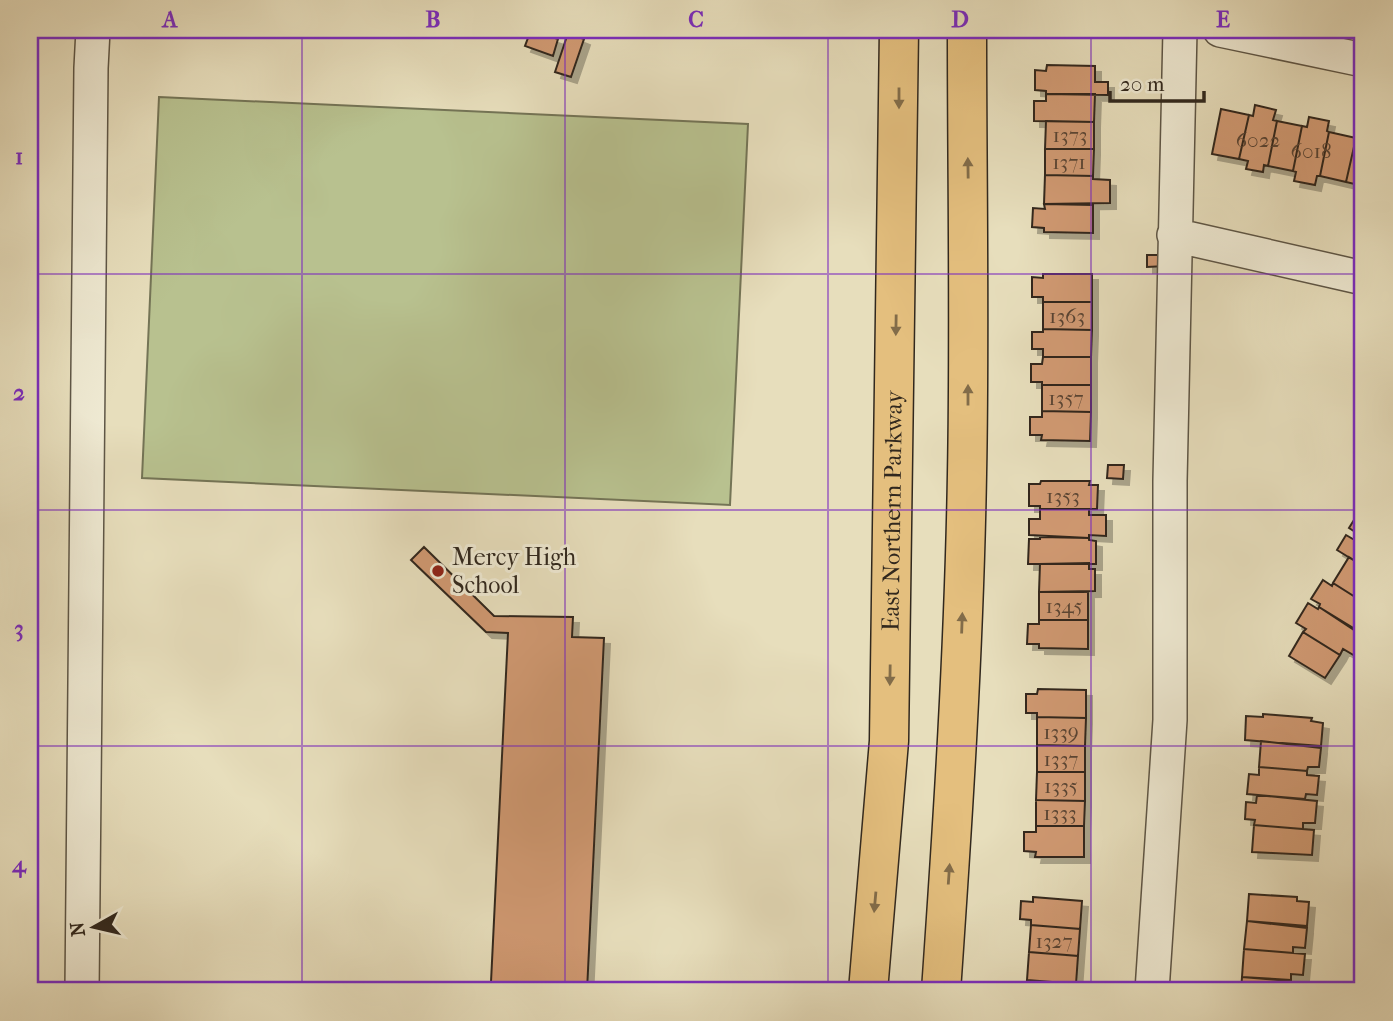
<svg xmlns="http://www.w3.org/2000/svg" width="1393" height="1021" viewBox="0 0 1393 1021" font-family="'IM FELL French Canon',serif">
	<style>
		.green { fill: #b8c18f; stroke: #747456; stroke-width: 2 }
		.building { fill: #d09972; stroke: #31281e; stroke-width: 2; filter: url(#shadow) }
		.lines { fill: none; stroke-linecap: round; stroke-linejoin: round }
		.minor-casing { stroke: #5e5646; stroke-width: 36 }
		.major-casing { stroke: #31281e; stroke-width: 41 }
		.minor { stroke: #efead3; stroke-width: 33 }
		.major { stroke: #e4bf7e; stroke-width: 38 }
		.oneway { fill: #826c49 }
		.grid { fill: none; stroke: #7b2cbf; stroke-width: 2; stroke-opacity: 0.55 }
		.poi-dot { fill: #8f2418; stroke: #efead3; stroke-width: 2.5 }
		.labels { text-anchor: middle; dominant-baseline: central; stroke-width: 6; stroke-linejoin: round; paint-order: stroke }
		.number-label { font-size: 21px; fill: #594433 }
		.street-label { font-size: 24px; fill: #31281e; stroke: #efead3 }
		.poi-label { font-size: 24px; fill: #31281e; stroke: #efead3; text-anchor: start }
		.neatline { fill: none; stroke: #7b2cbf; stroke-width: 2.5 }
		.grid-label { font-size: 23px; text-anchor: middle; font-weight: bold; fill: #7b2cbf }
	</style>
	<defs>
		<filter id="shadow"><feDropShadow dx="6" dy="6" stdDeviation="0" flood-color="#0004"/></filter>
	</defs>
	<rect width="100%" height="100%" fill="#e7debc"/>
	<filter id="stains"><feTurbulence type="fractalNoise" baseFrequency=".00286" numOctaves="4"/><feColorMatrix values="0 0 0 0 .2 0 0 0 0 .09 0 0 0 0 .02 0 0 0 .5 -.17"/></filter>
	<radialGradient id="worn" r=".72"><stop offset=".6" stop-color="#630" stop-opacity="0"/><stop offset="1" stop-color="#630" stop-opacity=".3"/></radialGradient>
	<!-- green -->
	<path class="green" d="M159,97L748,124L730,505L142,478Z"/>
	<!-- building -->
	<path class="building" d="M531,30L558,39L553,56L525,46Z
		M568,33L584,39L571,77L555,72Z
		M1047,65L1095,66V82H1108V95L1046,94V91L1035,90V70L1046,71Z
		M1046,94H1095L1094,122L1034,121V101H1046Z
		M1255,105L1276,110L1273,120L1277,121L1268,166L1264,165L1263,172L1246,169L1248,161L1239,159L1249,115L1253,116Z
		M1221,109L1249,115L1239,159L1212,154Z
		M1309,117L1329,121L1327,131L1329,132L1320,176H1317L1315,185L1294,181L1296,172L1293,171L1302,126L1307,127Z
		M1046,121L1094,122V149H1045Z
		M1277,121L1302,126L1293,171L1268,166Z
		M1329,132L1356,138L1346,182L1320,176Z
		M1356,138L1363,139V186L1346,182Z
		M1045,149H1094L1093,176L1045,175Z
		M1045,175L1093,176V179L1110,180V203L1044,204Z
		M1044,204L1093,205V233L1044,232V228L1032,227L1033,208L1045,209Z
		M1147,255H1166V266L1147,267Z
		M1043,274H1092V302H1043V297H1032V277L1043,278Z
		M1043,302H1092V330L1043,329Z
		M1043,329L1092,330L1091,357H1043V349H1032V332H1043Z
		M1043,357H1091V385H1042V382H1031V364H1042Z
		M1042,385H1091V412L1042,411Z
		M1042,411L1091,412L1090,441L1041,440L1042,435H1030V417H1042Z
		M1108,465H1124L1123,479L1107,478Z
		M1041,481H1090L1089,485H1098L1097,509H1040V506H1029V484H1040Z
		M1040,509H1089V515H1106V536L1089,535V538L1029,535V519H1040Z
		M1359,512L1363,514V537L1349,528Z
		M1346,535L1358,542L1363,537V566L1337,550Z
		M1040,537L1089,538V540L1096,541V564H1028L1029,539H1040Z
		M424,547L494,616L573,617L572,637L604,638L587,991H478V982H491L508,633L486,632L411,560Z
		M1349,557L1363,566V602L1333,583Z
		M1089,563V569H1095V591L1039,592L1040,564Z
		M1323,580L1332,586L1333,583L1363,602V631L1357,627L1355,629L1319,607L1320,604L1311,599Z
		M1039,592H1088V620H1039Z
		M1308,603L1318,609L1319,607L1363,636V643L1355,656L1343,649L1340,655L1303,632L1306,629L1296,623Z
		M1039,620H1088V649L1039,648V644H1027L1028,624H1039Z
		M1303,632L1340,655L1325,678L1289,656Z
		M1038,689L1086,690V718L1037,717V713H1026V694H1037Z
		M1263,714L1312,718L1311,721L1323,723L1321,746L1245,740L1246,716L1263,717Z
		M1037,717L1086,718L1085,746L1037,745Z
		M1261,741L1321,748L1319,767H1308L1307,771L1259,767Z
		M1037,745L1085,746V772H1037Z
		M1259,767L1307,771V775L1319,776L1317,795L1306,794L1305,799L1247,794L1249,774L1259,775Z
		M1037,772H1085V801L1036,800Z
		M1257,795L1317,801L1315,823H1303V829L1254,825L1255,820L1245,819L1246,802L1256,803Z
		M1036,800L1085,801L1084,826H1036Z
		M1254,825L1314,830L1312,855L1252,852Z
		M1036,826H1084V857H1035L1036,852L1024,851V832H1036Z
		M1249,894L1297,897V901L1309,902L1307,926L1247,921Z
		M1033,897L1082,901L1080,929L1031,925V920L1020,919L1021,901L1033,902Z
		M1247,921L1307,928L1305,948L1293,947V953L1244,949Z
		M1031,925L1080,929L1078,956L1029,952Z
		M1244,949L1305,954L1303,975L1291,974V980L1242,977Z
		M1029,952L1078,956L1076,984L1027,980Z
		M1242,977L1302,982V991H1241Z
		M1027,980L1076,984L1075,991H1026Z"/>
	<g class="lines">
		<!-- minor casing -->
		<g class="minor-casing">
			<path id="minor" d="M1220,30L1363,60
				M1174,235L1363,278
				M82,991L91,68L93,30
				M1152,991L1170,720V481L1180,30"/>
		</g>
		<!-- major casing -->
		<g class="major-casing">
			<g id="major">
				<path id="s1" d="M868,991L889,741L899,30"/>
				<path d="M941,991C953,819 964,647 967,474C970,326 967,178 967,30"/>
			</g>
		</g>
		<!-- minor -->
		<use href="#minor" class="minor"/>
		<!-- major -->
		<use href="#major" class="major"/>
	</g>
	<!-- one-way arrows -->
	<defs><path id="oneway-solid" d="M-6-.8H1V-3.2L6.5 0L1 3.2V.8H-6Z" transform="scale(1.75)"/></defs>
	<g class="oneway">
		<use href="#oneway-solid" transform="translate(899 98) rotate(90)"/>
		<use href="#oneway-solid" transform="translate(968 168) rotate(-91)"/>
		<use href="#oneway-solid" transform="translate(896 325) rotate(91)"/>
		<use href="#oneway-solid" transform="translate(968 395) rotate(-90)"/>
		<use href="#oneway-solid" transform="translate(962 623) rotate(-88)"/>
		<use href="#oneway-solid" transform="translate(890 675) rotate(91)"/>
		<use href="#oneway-solid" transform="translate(949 874) rotate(-86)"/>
		<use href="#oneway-solid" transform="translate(875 902) rotate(95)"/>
	</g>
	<!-- grid -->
	<path class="grid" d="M302,30V991M565,30V991M828,30V991M1091,30V991M30,274H1363M30,510H1363M30,746H1363"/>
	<!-- markers -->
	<circle class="poi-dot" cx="438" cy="571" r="7"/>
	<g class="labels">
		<!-- number labels -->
		<g class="number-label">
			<text x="1070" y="135">1373</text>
			<text x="1258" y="140">6022</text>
			<text x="1311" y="151">6018</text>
			<text x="1069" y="162">1371</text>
			<text x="1067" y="316">1363</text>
			<text x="1066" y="398">1357</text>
			<text x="1063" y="496">1353</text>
			<text x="1064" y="606">1345</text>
			<text x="1061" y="732">1339</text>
			<text x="1061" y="759">1337</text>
			<text x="1061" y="786">1335</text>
			<text x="1060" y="813">1333</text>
			<text x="1054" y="941">1327</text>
		</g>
		<!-- street labels -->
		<g class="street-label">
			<text stroke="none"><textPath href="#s1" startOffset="481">East Northern Parkway</textPath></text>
		</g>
		<!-- poi labels -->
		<g class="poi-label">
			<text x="452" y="557">Mercy High<tspan x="452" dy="28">School</tspan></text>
		</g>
	</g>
	<!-- margin -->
	<rect width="1393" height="1021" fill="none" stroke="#e7debc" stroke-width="77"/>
	<!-- north arrow -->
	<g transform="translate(94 927) rotate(262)" stroke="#efead3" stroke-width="5" paint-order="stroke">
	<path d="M0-5L12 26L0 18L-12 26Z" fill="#31281e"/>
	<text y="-10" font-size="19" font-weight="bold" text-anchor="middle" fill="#31281e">N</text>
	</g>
	<!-- scale -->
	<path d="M1110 91v10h94v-10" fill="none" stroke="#31281e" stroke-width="3.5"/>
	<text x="1120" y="91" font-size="21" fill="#31281e" stroke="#efead3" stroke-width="5" paint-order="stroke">20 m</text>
	<rect x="38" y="38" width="1316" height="944" class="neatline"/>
	<g class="grid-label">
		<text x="170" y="27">A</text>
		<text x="433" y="27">B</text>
		<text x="696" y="27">C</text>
		<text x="960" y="27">D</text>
		<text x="1223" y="27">E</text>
		<text x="19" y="164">1</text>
		<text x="19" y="400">2</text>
		<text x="19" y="636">3</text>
		<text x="19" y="872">4</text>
	</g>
	<rect width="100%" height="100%" filter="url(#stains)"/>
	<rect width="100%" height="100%" fill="url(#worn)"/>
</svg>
